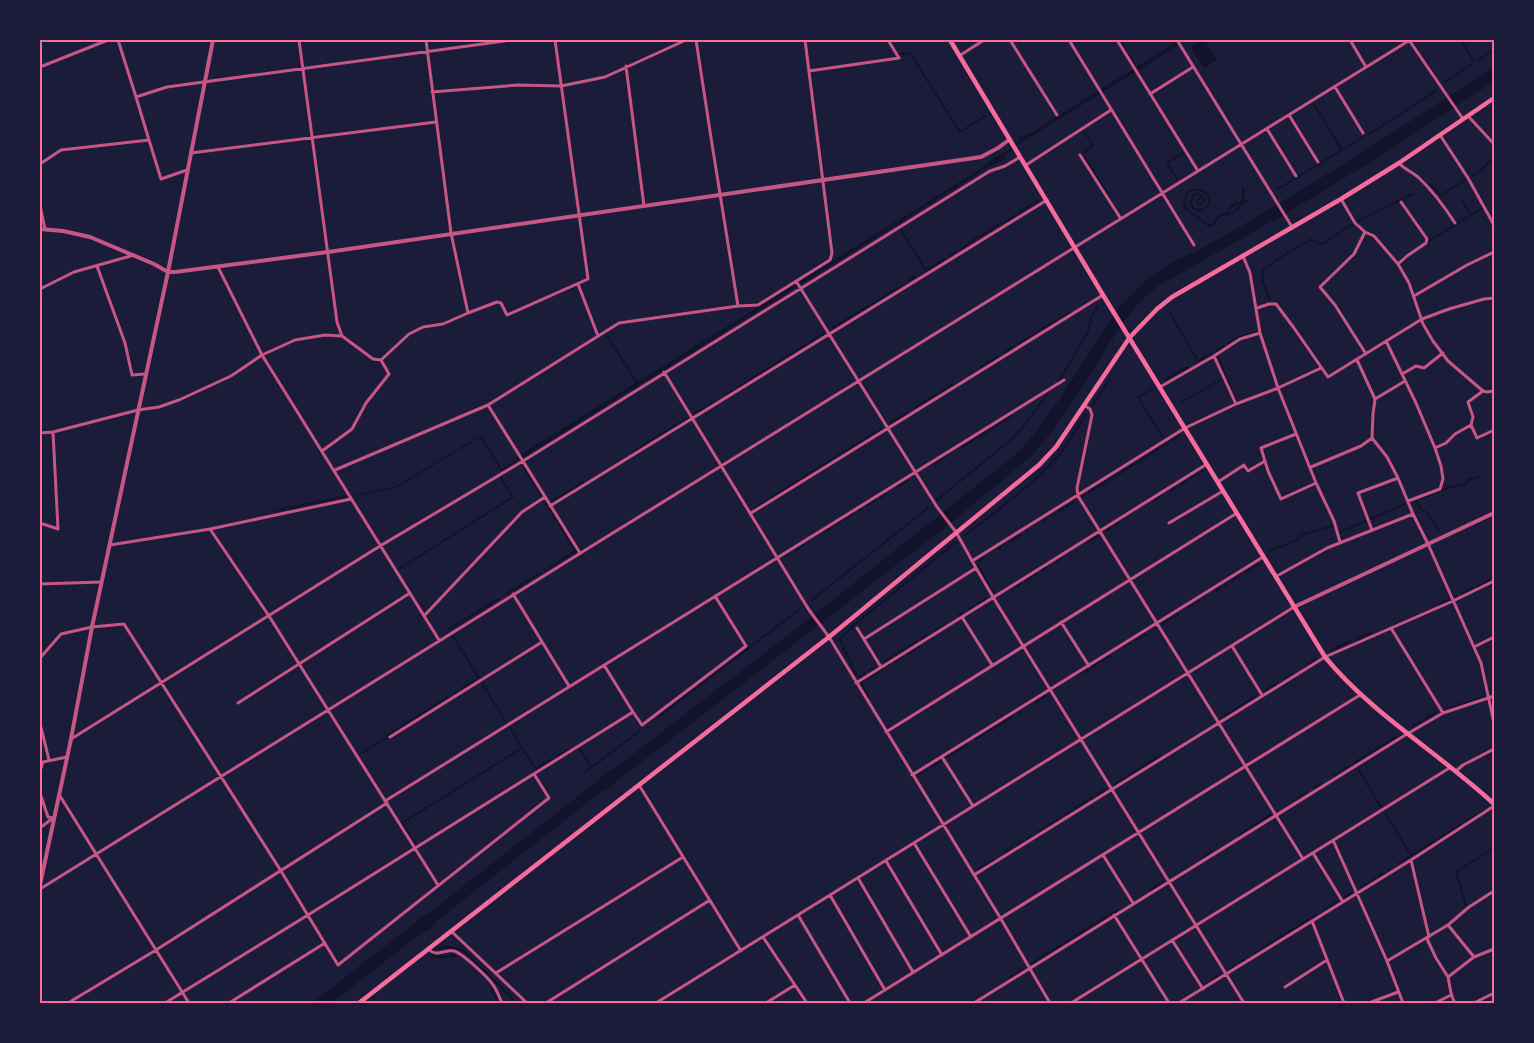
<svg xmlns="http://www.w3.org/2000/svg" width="1534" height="1043" viewBox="0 0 1534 1043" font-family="'Varela Round',sans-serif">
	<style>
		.water { fill: #12122b }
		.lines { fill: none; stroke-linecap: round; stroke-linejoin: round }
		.stream { stroke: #12122b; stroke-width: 2 }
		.minor { stroke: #c65784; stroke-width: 3 }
		.tertiary { stroke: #c65784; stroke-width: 4 }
		.secondary { stroke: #ff6b9d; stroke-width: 4.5 }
		.neatline { fill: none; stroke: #ff6b9d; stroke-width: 2 }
	</style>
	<rect width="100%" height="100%" fill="#1b1b3a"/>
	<!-- water -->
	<path class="water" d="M1180,40H1187L1022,142L1018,137L1029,134Z
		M1201,40H1204L1217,60L1204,68L1190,47Z
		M1494,67V81L1382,155L1285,214L1158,286L1136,305L1112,339L1114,340L1113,341H1111C1094,368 1078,394 1059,420C1050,434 1040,448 1027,460L944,528L617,781L608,790L602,791L438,920L430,930L421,933L332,1003H312L416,922L419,918L430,912L595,783L603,775L615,768L809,619L1021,450L1028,442L1061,397L1119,307L1145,281L1173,262L1199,250L1233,231L1344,164Z
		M1003,153L1006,159L997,162L501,471L480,437L396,488L353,496V495L395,487L481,435L502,469L516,460L517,457L979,170L995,156L997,157Z"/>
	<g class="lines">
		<!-- stream -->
		<path class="stream" d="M1120,40L1125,48
			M1461,40L1473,60
			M900,54L910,53L960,132L985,116
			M1129,55L1135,65
			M1477,61L1494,50
			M1445,82L1472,64
			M1314,104L1342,150
			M1084,131L1093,146L1082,153L1109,196
			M1368,135L1437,90
			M1003,156L1022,140
			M1472,176L1481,170L1494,158
			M1177,179L1167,163L1183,153
			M1430,184L1441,195L1467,179
			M1278,189L1363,137
			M1201,198L1198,199L1197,202L1199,205L1202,204L1204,199L1199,194L1193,195C1186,209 1200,216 1209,204V196C1203,189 1196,188 1188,192C1178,209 1190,211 1200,219C1204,222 1205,224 1210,226L1214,224L1219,216C1223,214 1228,215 1232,213C1241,209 1245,198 1243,188
			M1243,202L1249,200
			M1034,204L1038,201
			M1019,213L1031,205
			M1227,214L1231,206L1237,203H1240
			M1471,215L1482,208
			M1006,221L1016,215
			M1358,221L1412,194
			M901,230L926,270L945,259
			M979,237L1002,223
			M1429,241L1471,215L1462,200
			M961,249L977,238
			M949,256L955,252
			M909,280L915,277
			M1270,300L1262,280L1263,271C1278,258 1294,248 1312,239L1318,244L1324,243L1353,224
			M877,301L898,288
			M857,313L874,303
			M1170,313L1198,361L1212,353
			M832,328L855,314
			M1042,329L1069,313
			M608,337L637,383
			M1229,343L1239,337L1257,332
			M1018,344L1040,331
			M1216,351L1224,346
			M1005,352L1013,347
			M1218,357L1223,369
			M981,367L998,357
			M1224,372L1226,376
			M761,373L824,333
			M750,379L759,374
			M1166,379L1188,367
			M1227,380L1236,400
			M1059,381L1088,332L1091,318L1098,306
			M738,387L746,382
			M949,387L952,385
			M1152,389L1138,397L1163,438
			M942,391L945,389
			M727,394L732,391
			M1182,402L1222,379
			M709,405L714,402
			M1093,405L1110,379
			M916,407L937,394
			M696,413L705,407
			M890,423L907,413
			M1172,441L1181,435
			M962,447L1012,416
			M634,451L688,418
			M1142,459L1168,443
			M935,464L945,457
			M524,467L541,495
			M1191,478L1203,471
			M1182,484L1186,481
			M898,486L909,480
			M1171,491L1176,487
			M1089,492L1140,461
			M1083,496L1086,494
			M880,498L885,494
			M1423,498L1444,489L1467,483V480L1479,477
			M937,500L1013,438L1023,427L1049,392
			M1416,500L1421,509L1427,513L1439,530
			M553,501L584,482
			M1154,501L1161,496
			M546,503L566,535
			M866,506L876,500
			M755,508L882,428
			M859,510L861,509
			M274,511L346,496
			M1058,512L1074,502
			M1052,516L1055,514
			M1370,519L1405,504
			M1043,521L1046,519
			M839,523L854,513
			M1116,525L1119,522
			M1107,530L1110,528
			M1027,531H1028
			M824,532L831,528
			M1340,532L1367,521
			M964,536C996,511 1031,487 1058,456C1069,443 1077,428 1086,414
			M1011,541L1021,535
			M1086,543L1098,536
			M998,549L1001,547
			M796,550L804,545
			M1270,551L1299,539V535L1333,526
			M785,556L790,553
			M984,558L979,561L978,565L992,591
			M1057,561L1062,558
			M399,569L513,497L501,478
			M545,570L576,551L567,537
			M1042,570L1047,568
			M1246,572L1259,564
			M1025,581L1037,574
			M1231,582L1241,575
			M1225,585L1227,584
			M1017,586L1021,583
			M1478,586L1490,580
			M1216,591L1220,588
			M1463,593L1472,588
			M506,594L540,573
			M1456,596H1457
			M812,600L928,508
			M978,603L986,598
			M1196,603L1200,601
			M1439,604L1448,600
			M1188,608L1194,604
			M969,609L973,606
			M959,615L963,613
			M1163,624L1178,615
			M449,629L498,599
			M933,631L938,628
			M1144,635L1146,634
			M453,636L479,678L462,688
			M922,638L927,635
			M1357,639L1371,633
			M930,640L933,638
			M1136,641L1141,637
			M1123,648L1131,643
			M1331,650L1351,641
			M907,654L919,647
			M1107,658L1111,656
			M849,660L840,639L855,624L956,542
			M884,662L917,641
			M895,662L903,657
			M851,663L852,666
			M1308,664L1316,659
			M887,666L891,664
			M853,669L856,675
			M869,671L875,667
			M1081,674L1105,659
			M860,677L865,673
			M1284,678L1291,674
			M862,682L883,669
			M482,683L506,722
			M862,683V685L868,696
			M1266,690L1278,683
			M455,693L456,692
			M1036,702L1046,696
			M1447,709L1484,697
			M1019,713L1021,712
			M658,717L800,609
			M1221,718L1256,696
			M1412,727L1436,712
			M388,735L448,697
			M976,739L1010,718
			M522,748L536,769L552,759
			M580,749L591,766
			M360,754L386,738
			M558,756L568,750
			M947,757L967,745
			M1355,762L1396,737
			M932,767L942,760
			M1358,769L1381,807
			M584,773L641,730
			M920,774L928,769
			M1334,776L1349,766
			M1115,784L1160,756
			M1314,788L1321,784
			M1097,795L1106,789
			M1298,798L1306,793
			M1090,799L1093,797
			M1075,808L1087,801
			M1385,813L1411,855
			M1064,815L1072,811
			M1038,832L1057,820
			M1239,835L1270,815
			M1027,839L1031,836
			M416,845L402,823L522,748L510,727
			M1017,845L1023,841
			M1005,852L1011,849
			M1204,857L1212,851
			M1399,863L1485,810
			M978,869L993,860
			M1388,870L1390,869
			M1379,876L1384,873
			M1373,880L1375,878
			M1361,887L1370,882
			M1150,890L1163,882
			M1345,897L1352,893
			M1466,906L1456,872L1494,848
			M1325,909L1336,902
			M1112,914L1116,911
			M435,946L437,948L448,947L463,950L517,1003
			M1261,949L1316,915
			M1255,953L1258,951
			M431,956C439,959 447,955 455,956
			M1239,962L1244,960
			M1032,963L1106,917
			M1229,969L1236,965
			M1009,978L1023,969
			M1213,979L1220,974
			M491,987L499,1003
			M968,1003L973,1000"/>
		<!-- minor -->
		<path class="minor" d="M118,40L136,97
			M299,40L337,322L342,336
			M426,40L451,233L468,313
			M1010,40L1057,115
			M1069,40L1194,245
			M1117,40L1198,171
			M1177,40L1292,227
			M1350,40L1366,67
			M1409,40L1463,119
			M959,56L984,40
			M626,66L644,206
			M40,67L108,40
			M809,71L899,58L888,40
			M1335,87L1363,133
			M432,92L518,85L561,86L605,77L686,40
			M1150,94L1193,67
			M1289,115L1318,162
			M1468,116L1494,144
			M1267,129L1296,176
			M1440,135L1468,178L1494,225
			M149,140L161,179L187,170
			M191,153L436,122
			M1080,155L1121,219
			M1399,163C1405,170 1411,171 1418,177C1433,191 1444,206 1455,223
			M40,164L61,150L149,140L136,97L167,87L512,40
			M1026,165L1111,110
			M1341,199L1355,223L1365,232L1374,236L1398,264L1409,283L1423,324L1433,341L1448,361L1483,391L1487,392L1494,391
			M40,205L45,229
			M1365,232L1354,254L1320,287L1335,305L1366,354
			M1243,256L1250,273L1260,333L1278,388L1316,483L1334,521L1340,542
			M1398,264L1407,256L1426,243L1427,239L1401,202
			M97,266L125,343L132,375L145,374
			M218,267L262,355L439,640
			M796,281L937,507L956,532L976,568L999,607L1244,1003
			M578,284L598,336
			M40,289L74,272L134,255
			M1414,296L1467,265L1494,252
			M738,306L758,305L830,260L832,253L805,40
			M1257,308L1269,304H1276L1294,328L1328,377L1422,319L1449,309L1484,299L1494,298
			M1386,341L1416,403L1435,448L1441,466L1443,479L1440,489L1408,501
			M1214,356L1236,404
			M1357,360L1375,399L1373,414L1372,438L1387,457L1398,478L1413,514L1428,544L1481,663L1494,723
			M664,372L809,610L829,637L1001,919L1050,1003
			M1402,374L1416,366L1424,368L1443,353
			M1160,387L1214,356L1240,339L1260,333
			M1483,391L1468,402L1473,417L1471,425L1477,438L1494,430
			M1375,399L1405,381
			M488,405L580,553
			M1084,405L1090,409L1092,415L1077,488L1078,496L1303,859
			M40,433L53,432L138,410L159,407L179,400L231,376L262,355L295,340L325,335L342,336L373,359L381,360L409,334L423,327L443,324L468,313L497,302L501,303L507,315L588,279L555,40
			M1296,434L1261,448L1268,471L1281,499L1316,483
			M1435,448L1446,443L1455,434L1471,425
			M322,451L352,429L366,403L389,374L381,360
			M1311,467L1361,446L1372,438
			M335,470L488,405L619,323L738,306L712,144L696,40
			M1218,482L1244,465L1248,471L1265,461
			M550,506L1047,200
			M751,513L1103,295
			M40,523L58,529L53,432
			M1169,523L1223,491
			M210,529L269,616L438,885
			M1372,530L1358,493L1398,478
			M110,545L210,529L351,499
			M972,561L1185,428L1236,404L1278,388L1321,368
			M1275,577L1327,548L1413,514
			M40,584L101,582
			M513,594L569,686
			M424,616L522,512L545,497
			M962,617L992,665
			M1061,622L1089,666
			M857,628L881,667
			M1391,628L1443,713
			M864,639L976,568
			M1232,646L1262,695
			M1474,647L1494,637
			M40,658L61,634L92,627L124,624L281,871L338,965L549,798L534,774
			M856,683L1207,464
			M238,703L410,593
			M633,712L642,725L746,646L715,596
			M40,723L49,760
			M886,732L1237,513
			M390,737L542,642
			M71,739L380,546L523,461L990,171L1005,166L1020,157
			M942,757L973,806
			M40,771L43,762L67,757
			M1456,771L1463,765L1494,749
			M912,775L1263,557
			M639,785L741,951
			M40,793L48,817L54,818
			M60,796L189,1003
			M385,801L1064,380
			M40,828L53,818
			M1333,840L1387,961L1403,1003
			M914,843L971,937
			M1313,853L1343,902
			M1103,855L1133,903
			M1411,860L1429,937
			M886,861L942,955
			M974,875L1325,657L1453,601L1494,581
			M858,878L913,972
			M40,889C495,603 954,325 1410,40
			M830,895L885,990
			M798,915L850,1003
			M1114,915L1169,1003
			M1312,921L1344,1003
			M1448,925L1474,957
			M451,931L527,1003
			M763,937L807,1003
			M1427,939L1436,958L1448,977
			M1172,940L1203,989
			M428,949C438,958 443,949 454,951C462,953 489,978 493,985C497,990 499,997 502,1003
			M1387,961L1448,925L1469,907L1494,891
			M496,973L683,857
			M1285,987L1327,960
			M68,1003L156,950L387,803
			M165,1003L308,915L633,712L604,665
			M229,1003L325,943
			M546,1003L710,900
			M656,1003L1294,607
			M766,1003L795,985
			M864,1003L1360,695
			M974,1003L1407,734L1443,713L1494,696
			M1071,1003L1451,767
			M1179,1003L1411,860L1494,806
			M1369,1003L1398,992
			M1435,1003L1451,995
			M1455,1003C1450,995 1450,986 1448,977L1474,957L1494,949
			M1474,1003L1494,993"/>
		<!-- tertiary -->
		<path class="tertiary" d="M40,229L63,231L90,237L154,264L168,272H175L328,252L981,157L998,148L1010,139
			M1294,607L1494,513
			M40,885L71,739L92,627L168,272L213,40"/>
		<!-- secondary -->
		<path class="secondary" d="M950,40L1103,295L1325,657C1373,715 1439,753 1494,804
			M359,1003L829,637L1039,465L1056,447L1130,337L1157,309L1172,297L1341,199L1399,163L1494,98"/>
	</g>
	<!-- border -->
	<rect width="1534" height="1043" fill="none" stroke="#1b1b3a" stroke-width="82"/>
	<rect x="41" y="41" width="1452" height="961" class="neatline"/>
</svg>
